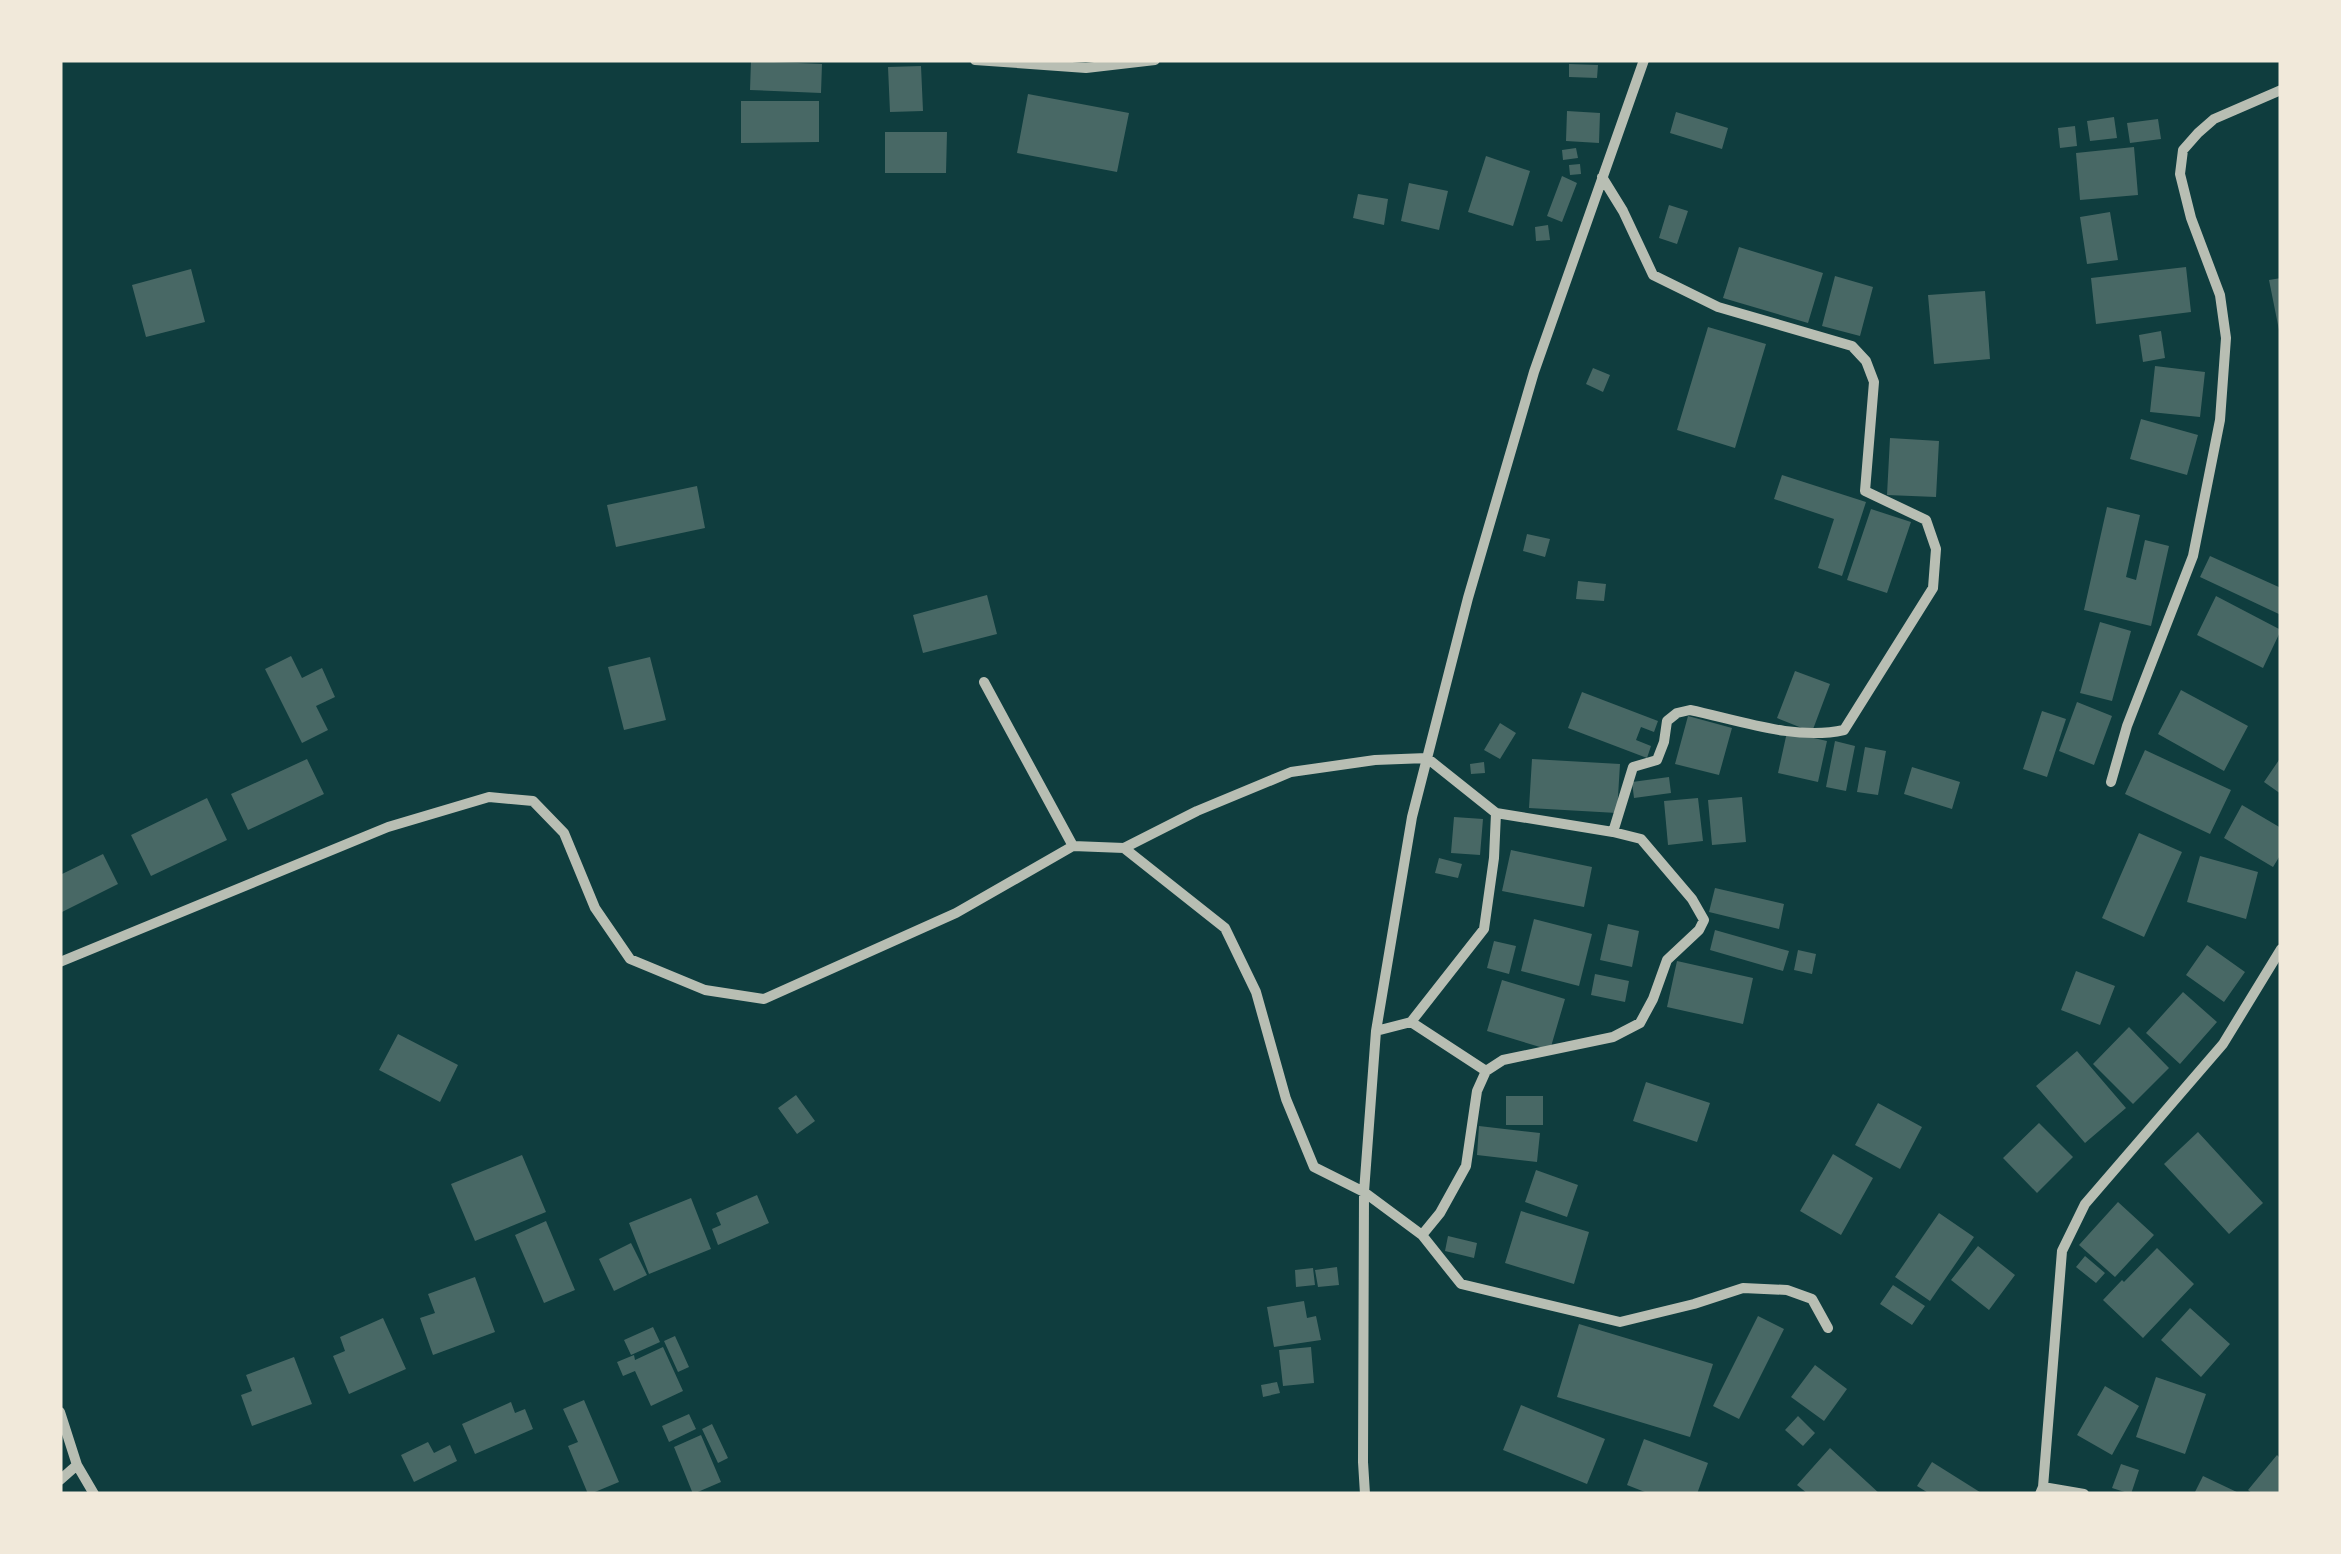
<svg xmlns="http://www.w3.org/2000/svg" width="2341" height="1554" viewBox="0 0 2341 1554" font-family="Barlow,sans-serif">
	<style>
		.building { fill: #486865 }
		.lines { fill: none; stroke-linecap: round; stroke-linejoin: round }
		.minor { stroke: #b8beb3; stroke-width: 10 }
	</style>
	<rect width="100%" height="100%" fill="#0f3d3e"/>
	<!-- building -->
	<path class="building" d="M751,61L822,64L821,93L750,90Z
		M1569,64L1598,65L1597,78L1569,77Z
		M921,66L923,111L890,112L888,67Z
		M1028,94L1129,113L1117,172L1017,153Z
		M741,101H819V142L741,143Z
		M1567,111L1600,113L1599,143L1566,141Z
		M1676,112L1728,128L1722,149L1670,133Z
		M2114,117L2117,138L2090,141L2087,121Z
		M2158,119L2161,139L2130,143L2127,123Z
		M2075,126L2077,146L2060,148L2058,128Z
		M885,132H947L946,173H885Z
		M2134,147L2138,195L2080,200L2076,153Z
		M1576,148L1578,158L1563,160L1562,150Z
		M1486,156L1530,171L1513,226L1468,212Z
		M1580,164L1581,174L1570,175L1569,165Z
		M1562,176L1577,183L1562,222L1547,216Z
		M1409,183L1448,191L1439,230L1401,221Z
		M1358,194L1388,199L1384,225L1353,218Z
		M1669,205L1688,211L1677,244L1659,238Z
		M2110,212L2118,260L2087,264L2080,217Z
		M1548,225L1550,240L1536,241L1535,227Z
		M1739,247L1823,273L1808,323L1723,298Z
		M2186,267L2191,312L2096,324L2091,278Z
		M191,269L205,322L146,337L132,285Z
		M1835,276L1873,287L1860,336L1822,326Z
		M2281,278V330H2279L2269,280Z
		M1985,291L1990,359L1934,364L1928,295Z
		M1708,327L1766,344L1735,448L1677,430Z
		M2161,331L2165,358L2143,362L2139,335Z
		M2155,366L2205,372L2200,417L2150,412Z
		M1593,368L1610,375L1603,392L1586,384Z
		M2141,419L2198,435L2187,475L2130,459Z
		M1890,438L1939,441L1936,497L1887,495Z
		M1782,475L1866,502L1842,576L1818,568L1834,519L1774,499Z
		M697,486L705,528L616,547L607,505Z
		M2107,507L2140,515L2126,577L2136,580L2145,540L2169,546L2151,626L2084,610Z
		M1871,509L1911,522L1887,593L1847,580Z
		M1527,534L1550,539L1545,557L1523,551Z
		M2210,556L2281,588V615L2200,577Z
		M1578,581L1606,584L1604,601L1576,599Z
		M987,595L997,634L923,653L913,615Z
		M2216,596L2281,630L2263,668L2197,635Z
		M2100,622L2131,631L2112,701L2080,693Z
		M291,656L302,678L322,668L335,697L316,706L328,730L302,743L265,669Z
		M650,657L666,720L624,730L608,667Z
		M1795,671L1830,684L1812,732L1777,718Z
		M2181,690L2248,726L2224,771L2158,734Z
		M1582,692L1658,721L1654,732L1641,727L1636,740L1651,746L1647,758L1568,728Z
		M2077,702L2112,716L2094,765L2059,751Z
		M2042,711L2066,719L2047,777L2023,769Z
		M1688,716L1732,728L1719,775L1675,764Z
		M1500,723L1516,733L1500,759L1484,750Z
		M1787,732L1827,741L1818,782L1778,773Z
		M1835,741L1855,746L1846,791L1826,787Z
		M1865,747L1886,751L1878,795L1857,792Z
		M2145,750L2231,790L2210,834L2125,794Z
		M2281,757V794L2264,782Z
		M307,759L324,794L248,830L231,794Z
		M1532,759L1620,764L1617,813L1529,808Z
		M1484,762L1485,773L1471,774L1470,764Z
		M1912,767L1960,782L1952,809L1904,794Z
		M1669,777L1671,793L1634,798L1632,782Z
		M1742,797L1746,842L1712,845L1708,800Z
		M207,798L227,840L151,876L131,835Z
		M1698,798L1703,841L1668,845L1664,801Z
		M2242,805L2281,828V854L2273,867L2224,838Z
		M1454,817L1483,819L1480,855L1451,853Z
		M2139,833L2182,852L2144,937L2102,918Z
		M1511,850L1592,867L1584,907L1502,891Z
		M103,854L118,884L60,913V875Z
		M2200,856L2258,872L2246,919L2187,902Z
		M1439,858L1462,864L1458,878L1435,873Z
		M1715,888L1784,904L1779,929L1709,912Z
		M1534,919L1592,934L1579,986L1521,971Z
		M1608,924L1639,931L1632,967L1600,960Z
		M1715,930L1789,951L1783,971L1710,950Z
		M1494,941L1516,946L1509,974L1487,968Z
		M2207,945L2245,972L2224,1002L2186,975Z
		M1798,950L1816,954L1812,974L1794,970Z
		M1677,961L1753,978L1743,1024L1667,1007Z
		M2076,971L2115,986L2100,1025L2061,1010Z
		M1595,974L1629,981L1625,1002L1591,995Z
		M1502,980L1565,999L1550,1050L1487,1031Z
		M2183,992L2217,1022L2180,1064L2146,1033Z
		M2129,1027L2169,1068L2133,1104L2093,1064Z
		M398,1034L458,1065L440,1102L379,1070Z
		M2077,1051L2126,1108L2085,1143L2036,1086Z
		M1646,1082L1710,1103L1697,1142L1633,1121Z
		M796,1095L815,1121L797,1134L778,1108Z
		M1506,1096H1543V1125H1506Z
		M1878,1103L1922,1127L1900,1169L1855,1145Z
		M2039,1123L2073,1157L2037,1193L2003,1158Z
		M1479,1126L1540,1133L1537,1162L1477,1155Z
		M2198,1132L2263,1203L2229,1234L2164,1164Z
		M1833,1154L1873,1178L1841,1235L1800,1211Z
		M522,1155L546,1212L475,1241L451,1184Z
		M1536,1170L1578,1185L1567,1217L1525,1202Z
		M757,1195L769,1223L718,1245L712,1229L721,1225L716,1213Z
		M691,1198L711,1249L649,1274L629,1223Z
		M2118,1202L2154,1235L2115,1277L2079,1245Z
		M1521,1211L1589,1232L1574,1284L1505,1263Z
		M1939,1213L1974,1237L1930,1301L1895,1277Z
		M546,1221L575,1290L544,1303L515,1235Z
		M1448,1236L1477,1243L1474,1258L1445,1251Z
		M631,1243L647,1275L614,1291L599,1259Z
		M1978,1246L2015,1275L1989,1310L1951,1280Z
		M2157,1248L2194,1284L2143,1338L2103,1300L2122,1280L2124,1282Z
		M2085,1256L2105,1273L2096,1283L2076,1267Z
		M1337,1267L1339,1285L1318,1287L1315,1270Z
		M1313,1268L1315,1285L1296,1287L1295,1270Z
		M475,1277L495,1332L433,1355L420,1318L435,1313L428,1294Z
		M1893,1285L1925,1306L1912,1325L1880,1304Z
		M1304,1301L1307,1318L1316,1316L1321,1340L1274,1347L1267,1307Z
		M2190,1308L2230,1344L2201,1377L2161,1340Z
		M1758,1316L1784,1329L1739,1419L1713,1406Z
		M383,1318L406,1369L349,1394L333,1356L345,1351L340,1337Z
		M1579,1324L1713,1364L1690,1437L1557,1397Z
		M653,1327L660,1342L631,1355L624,1340Z
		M675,1336L689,1367L678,1372L664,1341Z
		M663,1347L683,1391L651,1406L635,1371L623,1376L617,1362L634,1355L635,1360Z
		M1311,1347L1314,1383L1283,1386L1279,1350Z
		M294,1357L312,1404L252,1426L241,1395L252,1391L246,1375Z
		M1815,1365L1847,1389L1824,1421L1791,1397Z
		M2156,1377L2206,1394L2185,1454L2136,1437Z
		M1277,1382L1280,1393L1263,1397L1261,1385Z
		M2105,1386L2139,1406L2112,1455L2077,1435Z
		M584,1400L619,1482L590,1494H588L568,1446L578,1442L563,1409Z
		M511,1402L515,1413L525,1409L533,1429L475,1454L462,1424Z
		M1521,1405L1605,1439L1587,1484L1503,1450Z
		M689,1414L696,1429L669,1442L662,1426Z
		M1798,1416L1815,1433L1803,1446L1785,1430Z
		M712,1424L728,1458L718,1463L702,1429Z
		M701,1435L721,1482L693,1494L674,1447Z
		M1644,1439L1708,1463L1697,1494H1650L1627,1485Z
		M428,1442L434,1453L450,1445L457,1461L414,1482L401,1455Z
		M1830,1448L1880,1494H1808L1797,1485Z
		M2277,1455L2281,1459V1494H2253L2248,1490Z
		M1932,1462L1983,1494H1930L1917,1486Z
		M2121,1464L2139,1470L2131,1494L2112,1488Z
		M2203,1476L2241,1494H2194Z"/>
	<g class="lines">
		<!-- minor -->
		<path class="minor" d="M975,60L1086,68L1155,60
			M984,682L1073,846
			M2111,782L2127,726L2193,556L2220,420L2226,338L2220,295L2191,218L2180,174L2183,150L2198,133L2214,119L2281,90
			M1124,848L1197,811L1291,772L1375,760L1427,758L1496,813L1613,832L1633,767L1657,760L1664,742L1667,721L1677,713L1690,710C1738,720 1795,741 1844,730L1933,588L1936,549L1926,520L1865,491L1874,382L1866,361L1852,346L1718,307L1653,275L1623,211L1602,177
			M60,962L388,827L489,797L533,801L564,833L595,908L630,959L705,990L764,999L956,913L1073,846L1124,848L1225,928L1256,992L1286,1099L1314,1167L1364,1192L1422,1235L1461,1284L1620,1322L1694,1304L1743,1288L1787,1290L1812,1299L1828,1328
			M1411,1022L1486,1071
			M1376,1031L1411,1022L1484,929L1494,858L1496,813
			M1422,1235L1440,1213L1466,1166L1477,1091L1486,1071L1503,1060L1613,1037L1640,1023L1653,999L1667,960L1699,930L1704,920L1692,899L1641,839L1613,832
			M60,1412L77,1465L94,1494
			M60,1480L77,1465
			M2043,1487L2084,1494
			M1365,1494L1363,1462L1364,1192L1376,1031L1412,817L1468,598L1534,372L1644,60
			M2040,1494L2043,1487L2062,1251L2085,1204L2223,1044L2281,949"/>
	</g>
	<!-- border -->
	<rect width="2341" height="1554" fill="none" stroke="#f1e9da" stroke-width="125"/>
</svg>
